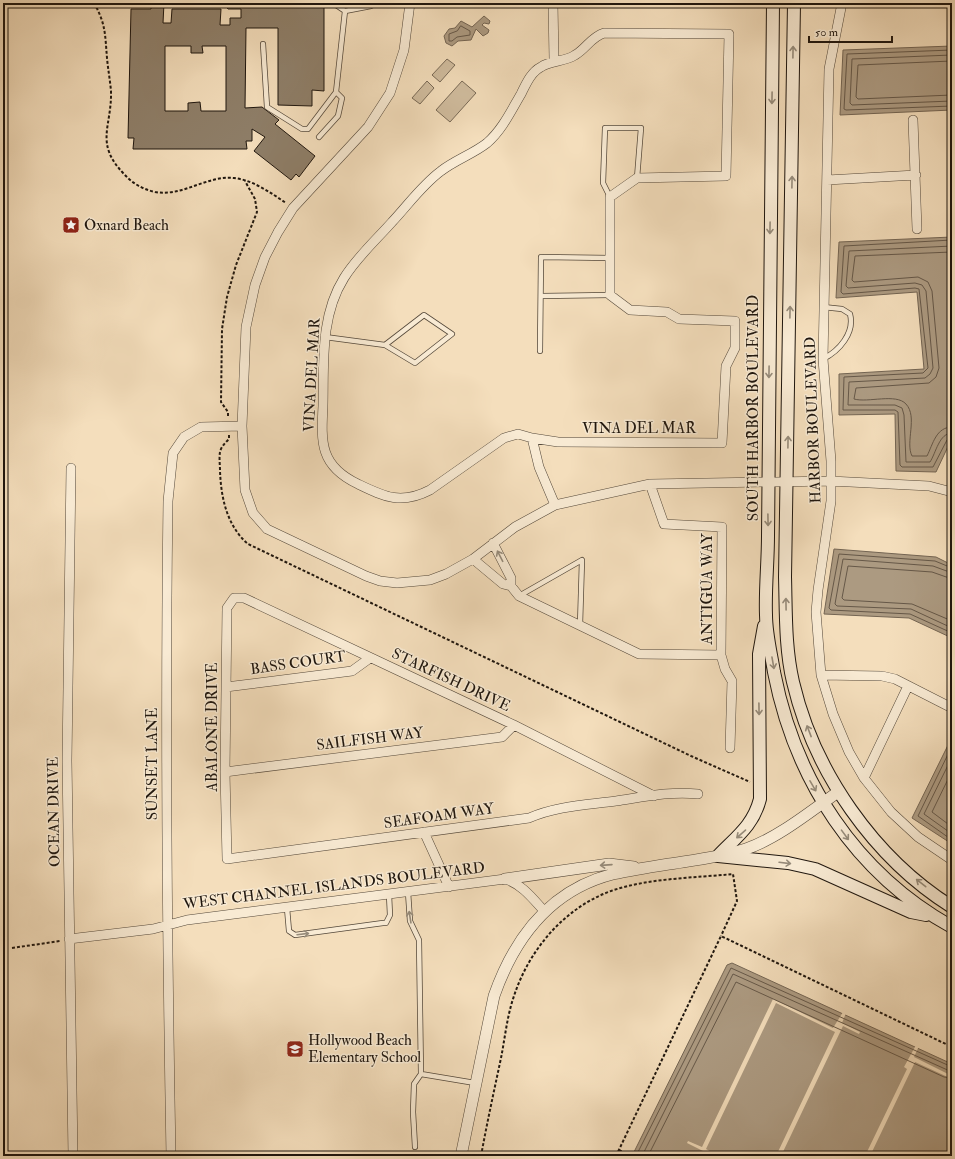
<svg xmlns="http://www.w3.org/2000/svg" width="955" height="1159" viewBox="0 0 955 1159" font-family="'IM FELL Double Pica',serif">
	<style>
		.pitch { fill: #d0bc9e; stroke: #786956 }
		.water { fill: #ac9a81; stroke: #746553 }
		.pier { fill: #f4debc }
		.lines { fill: none; stroke-linecap: round; stroke-linejoin: round }
		.shore { stroke: #665848; stroke-width: 1 }
		.building { fill: #8e7e68; stroke: #1f160e; fill-rule: evenodd }
		.service-casing { stroke: #54483a; stroke-width: 6 }
		.minor-casing { stroke: #54483a; stroke-width: 10 }
		.tertiary-casing { stroke: #54483a; stroke-width: 12 }
		.secondary-casing { stroke: #1f160e; stroke-width: 14 }
		.path { stroke: #1f160e; stroke-width: 2; stroke-dasharray: 3 2; stroke-linecap: butt }
		.service { stroke: #f8ead3; stroke-width: 4.5 }
		.minor { stroke: #f8ead3; stroke-width: 9 }
		.tertiary { stroke: #f8ead3; stroke-width: 11 }
		.secondary { stroke: #f8ead3; stroke-width: 12 }
		.oneway { stroke: #968b7a }
		.labels { text-anchor: middle; dominant-baseline: central; stroke-width: 3; stroke-linejoin: round; paint-order: stroke }
		.poi-label { font-size: 15px; fill: #1f160e; stroke: #f8ead3; text-anchor: start }
		.street-label { font-size: 15px; fill: #1f160e; stroke: #f8ead3 }
	</style>
	<rect width="100%" height="100%" fill="#f4debc"/>
	<filter id="stains"><feTurbulence type="fractalNoise" baseFrequency=".005" numOctaves="4"/><feColorMatrix values="0 0 0 0 .2 0 0 0 0 .09 0 0 0 0 .02 0 0 0 .5 -.17"/></filter>
	<radialGradient id="worn" r=".72"><stop offset=".6" stop-color="#630" stop-opacity="0"/><stop offset="1" stop-color="#630" stop-opacity=".3"/></radialGradient>
	<!-- pitch -->
	<path class="pitch" d="M447,59L455,65L440,82L432,75Z
		M427,81L434,88L420,104L412,98Z
		M462,81L476,93L450,122L436,110Z"/>
	<!-- water -->
	<path class="water" d="M484,16L490,21L489,24L484,23L482,25L489,30L488,33L483,36L476,29L471,40L458,41L452,46L446,43L444,36L449,29L455,28L461,21L472,27Z
		M952,46V110L840,115L843,50Z
		M952,237V438L936,472L896,471L895,414L839,415V374L924,369L917,292L836,298L839,242Z
		M834,549L936,557L952,565V638L909,618L824,614Z
		M952,737V844L912,818Z
		M732,963L952,1064V1156H632L727,965Z"/>
	<!-- pier -->
	<path class="pier" d="M773,999L833,1028L843,1012L846,1013L842,1023L860,1032L859,1034L843,1026L781,1156H776L835,1032L776,1003L706,1149L719,1156H713L687,1143L688,1141L702,1147Z
		M916,1045L919,1046L914,1057L952,1076V1079L915,1062L870,1156H865L907,1069L904,1067Z"/>
	<g class="lines">
		<!-- shore -->
		<path class="shore" d="M461,26L470,31V35L457,37L452,41H449V34L457,31Z
			M952,50L847,54L844,109L846,110L952,106
			M952,55L852,59L850,103L852,105L952,101
			M952,61L858,65L856,97L858,99L952,95
			M952,240L844,246L841,292L843,294L915,288L919,289L928,368L923,373L844,377L843,410H895L898,412L900,465L902,467H933L947,440L952,438
			M952,246L849,251L846,286L848,288L915,283L922,285L926,291L933,368L930,374L925,378L849,382L848,405H895L902,408L904,415L906,462H930C936,453 939,433 952,433
			M952,252L855,256L852,280L854,282L918,277L928,282L932,291L939,368L936,377L929,383L856,388L854,399C868,403 896,393 906,404C918,417 905,442 912,456H927C933,444 936,427 952,427
			M952,568L935,561L839,554L829,608L831,610L910,614L952,633
			M952,573L933,566L843,559L835,604L837,606L911,609L952,628
			M952,579L932,572L848,566L842,598L844,600L912,604L952,621
			M952,746L918,816L952,840
			M952,757L924,814L952,834
			M952,771L932,812L952,827
			M636,1156L731,968L952,1067
			M642,1156L733,974L952,1072
			M648,1156L736,982L944,1077L952,1078"/>
	</g>
	<!-- building -->
	<path class="building" d="M151,3H164L163,23H171L172,9H221L220,25H230V18H241V9H228L223,3H324V91L312,90V106L278,105V28H246L245,108L262,107L279,120L275,124L315,156L299,177L296,174L291,180L254,151L265,137L252,129V141H246L247,149H133L134,138H128L131,9H151ZM165,46H191V53H203L202,46H226V111H201L200,102L188,103V111H165Z"/>
	<g class="lines">
		<!-- service casing -->
		<g class="service-casing">
			<path id="service" d="M336,5L345,11L371,6
				M263,44L267,107L302,129H308L336,92L345,11
				M319,137L338,116L342,98L336,92
				M610,197L603,183L605,128H641L637,178
				M542,296L610,295
				M823,307L842,309L850,314C855,333 839,351 823,359
				M325,337L385,345L424,315L452,334L415,363L385,345
				M540,351L541,257L611,258
				M519,596L582,560L580,625
				M408,892L410,921L419,940L421,1074L475,1083
				M287,908L289,931L295,935L383,923H386L390,915L389,895
				M415,1147L413,1112L414,1084L421,1074"/>
		</g>
		<!-- minor casing -->
		<g class="minor-casing">
			<path id="minor" d="M410,3L404,50L390,93L368,127L293,208L278,232L265,257L255,285L246,327L242,426L245,490L253,513L267,529L366,576L380,581L397,583L430,580L446,574L473,559L515,527L555,505L650,484L830,481L929,486L952,492
				M553,3L554,60
				M842,3L829,69L823,359L831,461V501L818,590L816,612L821,675L833,714L849,752L864,778L891,812L918,837L952,860
				M913,120L917,229
				M827,180L916,175
				M532,438L558,442L722,443L726,366L735,348V321L679,319L667,312L630,310L610,295V197L637,178L726,176L729,34L604,33C591,37 586,49 575,55C565,62 551,60 541,67C531,72 526,84 521,94C511,111 502,130 487,143C473,154 455,160 441,171C422,185 408,205 392,222C376,240 357,257 344,278C320,316 324,363 323,406C321,443 320,466 358,484C385,497 401,505 430,490L504,438L518,434L532,438L539,467L555,505
				M71,468L67,761L73,1156
				M650,484L664,524L722,527L721,655L725,669L732,681L730,748
				M493,543L511,578V586
				M473,559L503,584L511,586L519,596L639,654L721,655
				M821,675L882,676L895,679L952,708
				M226,687L352,671L370,658
				M225,772L502,737L514,725
				M864,778L908,686
				M654,796L514,725L244,598H234L227,608L225,772L227,859L529,818C556,806 586,805 616,801C643,797 670,791 698,794
				M424,832L449,887
				M69,939L153,929L187,920L505,879C522,884 533,899 545,912
				M171,1156C167,938 165,720 168,501L173,453L184,437L201,427L242,426"/>
		</g>
		<!-- tertiary casing -->
		<g class="tertiary-casing">
			<path id="tertiary" d="M505,879L609,864L634,867
				M461,1156L494,996C514,939 550,890 613,874C631,870 650,867 669,864C695,860 722,857 746,849C778,838 811,811 838,792"/>
		</g>
		<!-- secondary casing -->
		<g class="secondary-casing">
			<path id="secondary" d="M773,3L768,536C768,562 765,589 766,615C766,634 771,653 774,672C795,780 855,873 952,927
				M794,3L785,577C786,612 785,648 793,682C814,772 874,858 952,907
				M718,856C736,837 753,826 760,799L759,654L764,626
				M718,856L788,863L815,869L911,912L926,915"/>
		</g>
		<!-- path -->
		<path class="path" d="M94,3C106,24 105,35 107,58C108,69 110,80 111,91C112,127 94,143 124,174C132,183 142,189 155,192C183,197 207,175 234,178C253,180 271,193 286,203
			M228,416V412L221,402L222,329L227,297L236,265L257,212L255,199L245,181
			M229,435V439C225,443 221,447 220,452C219,458 220,465 220,471C221,498 227,526 248,544L691,756L750,782
			M12,948L60,941
			M619,1150L630,1156
			M481,1156C487,1123 494,1091 501,1058C505,1038 507,1016 514,996C529,950 564,908 611,891C648,878 694,878 733,874L737,901L721,936
			M616,1156L721,936L952,1047"/>
		<!-- service -->
		<use href="#service" class="service"/>
		<!-- minor -->
		<use href="#minor" class="minor"/>
		<!-- tertiary -->
		<use href="#tertiary" class="tertiary"/>
		<!-- secondary -->
		<use href="#secondary" class="secondary"/>
	</g>
	<!-- one-way arrows -->
	<defs><path id="oneway-shaft" d="M-6 0H5M1.5-3L5.5 0L1.5 3" fill="none" stroke-width="1.6" stroke-linecap="round" stroke-linejoin="round"/></defs>
	<g class="oneway">
		<use href="#oneway-shaft" transform="translate(793 52) rotate(-89)"/>
		<use href="#oneway-shaft" transform="translate(772 98) rotate(91)"/>
		<use href="#oneway-shaft" transform="translate(792 182) rotate(-89)"/>
		<use href="#oneway-shaft" transform="translate(770 228) rotate(91)"/>
		<use href="#oneway-shaft" transform="translate(790 312) rotate(-89)"/>
		<use href="#oneway-shaft" transform="translate(769 372) rotate(91)"/>
		<use href="#oneway-shaft" transform="translate(788 442) rotate(-89)"/>
		<use href="#oneway-shaft" transform="translate(768 520) rotate(89)"/>
		<use href="#oneway-shaft" transform="translate(500 556) rotate(-117)"/>
		<use href="#oneway-shaft" transform="translate(786 604) rotate(-91)"/>
		<use href="#oneway-shaft" transform="translate(773 663) rotate(80)"/>
		<use href="#oneway-shaft" transform="translate(759 709) rotate(89)"/>
		<use href="#oneway-shaft" transform="translate(809 731) rotate(-111)"/>
		<use href="#oneway-shaft" transform="translate(813 786) rotate(60)"/>
		<use href="#oneway-shaft" transform="translate(741 834) rotate(139)"/>
		<use href="#oneway-shaft" transform="translate(845 835) rotate(54)"/>
		<use href="#oneway-shaft" transform="translate(785 863) rotate(7)"/>
		<use href="#oneway-shaft" transform="translate(606 865) rotate(176)"/>
		<use href="#oneway-shaft" transform="translate(921 883) rotate(-142)"/>
		<use href="#oneway-shaft" transform="translate(410 917) rotate(-99)"/>
		<use href="#oneway-shaft" transform="translate(303 934) rotate(-7)"/>
	</g>
	<!-- icons -->
	<defs>
		<g id="sight-square" transform="scale(0.9)"><rect x="-9" y="-9" width="18" height="18" rx="4" fill="#8f2418" stroke="#f8ead3"/><path d="M0-6L1.8-2.2L6-1.7L2.9 1.2L3.7 5.4L0 3.3L-3.7 5.4L-2.9 1.2L-6-1.7L-1.8-2.2Z" fill="#fff"/></g>
		<g id="school-square" transform="scale(0.9)"><rect x="-9" y="-9" width="18" height="18" rx="4" fill="#8f2418" stroke="#f8ead3"/><path d="M0-5L7-2L0 1L-7-2ZM-4 1L0 2.5L4 1V4Q0 6-4 4Z" fill="#fff"/></g>
	</defs>
	<g fill-rule="evenodd">
		<use href="#sight-square" x="71" y="225"/>
		<use href="#school-square" x="295" y="1049"/>
	</g>
	<g class="labels">
		<!-- poi labels -->
		<g class="poi-label">
			<text x="84" y="225">Oxnard Beach</text>
			<text x="308" y="1040">Hollywood Beach<tspan x="308" dy="17">Elementary School</tspan></text>
		</g>
		<!-- street labels -->
		<g class="street-label">
			<text transform="translate(312 375) rotate(-87)">VINA DEL MAR</text>
			<text transform="translate(753 408) rotate(-90)">SOUTH HARBOR BOULEVARD</text>
			<text transform="translate(813 420) rotate(-92)">HARBOR BOULEVARD</text>
			<text x="639" y="428">VINA DEL MAR</text>
			<text transform="translate(707 589) rotate(-90)">ANTIGUA WAY</text>
			<text transform="translate(298 663) rotate(-8)">BASS COURT</text>
			<text transform="translate(451 680) rotate(25)">STARFISH DRIVE</text>
			<text transform="translate(212 727) rotate(-90)">ABALONE DRIVE</text>
			<text transform="translate(370 739) rotate(-7)">SAILFISH WAY</text>
			<text transform="translate(152 764) rotate(-90)">SUNSET LANE</text>
			<text transform="translate(54 812) rotate(-91)">OCEAN DRIVE</text>
			<text transform="translate(439 816) rotate(-8)">SEAFOAM WAY</text>
			<text transform="translate(334 886) rotate(-7)">WEST CHANNEL ISLANDS BOULEVARD</text>
		</g>
	</g>
	<!-- margin -->
	<rect width="955" height="1159" fill="none" stroke="#f4debc" stroke-width="16"/>
	<rect x="4" y="4" width="947" height="1151" fill="none" stroke="#1f160e" stroke-width="2"/>
	<rect x="8" y="8" width="939" height="1143" fill="none" stroke="#1f160e"/>
	<!-- scale -->
	<path d="M809 36v6h83v-6" fill="none" stroke="#1f160e" stroke-width="2"/>
	<text x="815" y="36" font-size="12" fill="#1f160e" stroke="#f8ead3" stroke-width="3" paint-order="stroke">50 m</text>
	<rect width="100%" height="100%" filter="url(#stains)"/>
	<rect width="100%" height="100%" fill="url(#worn)"/>
</svg>
